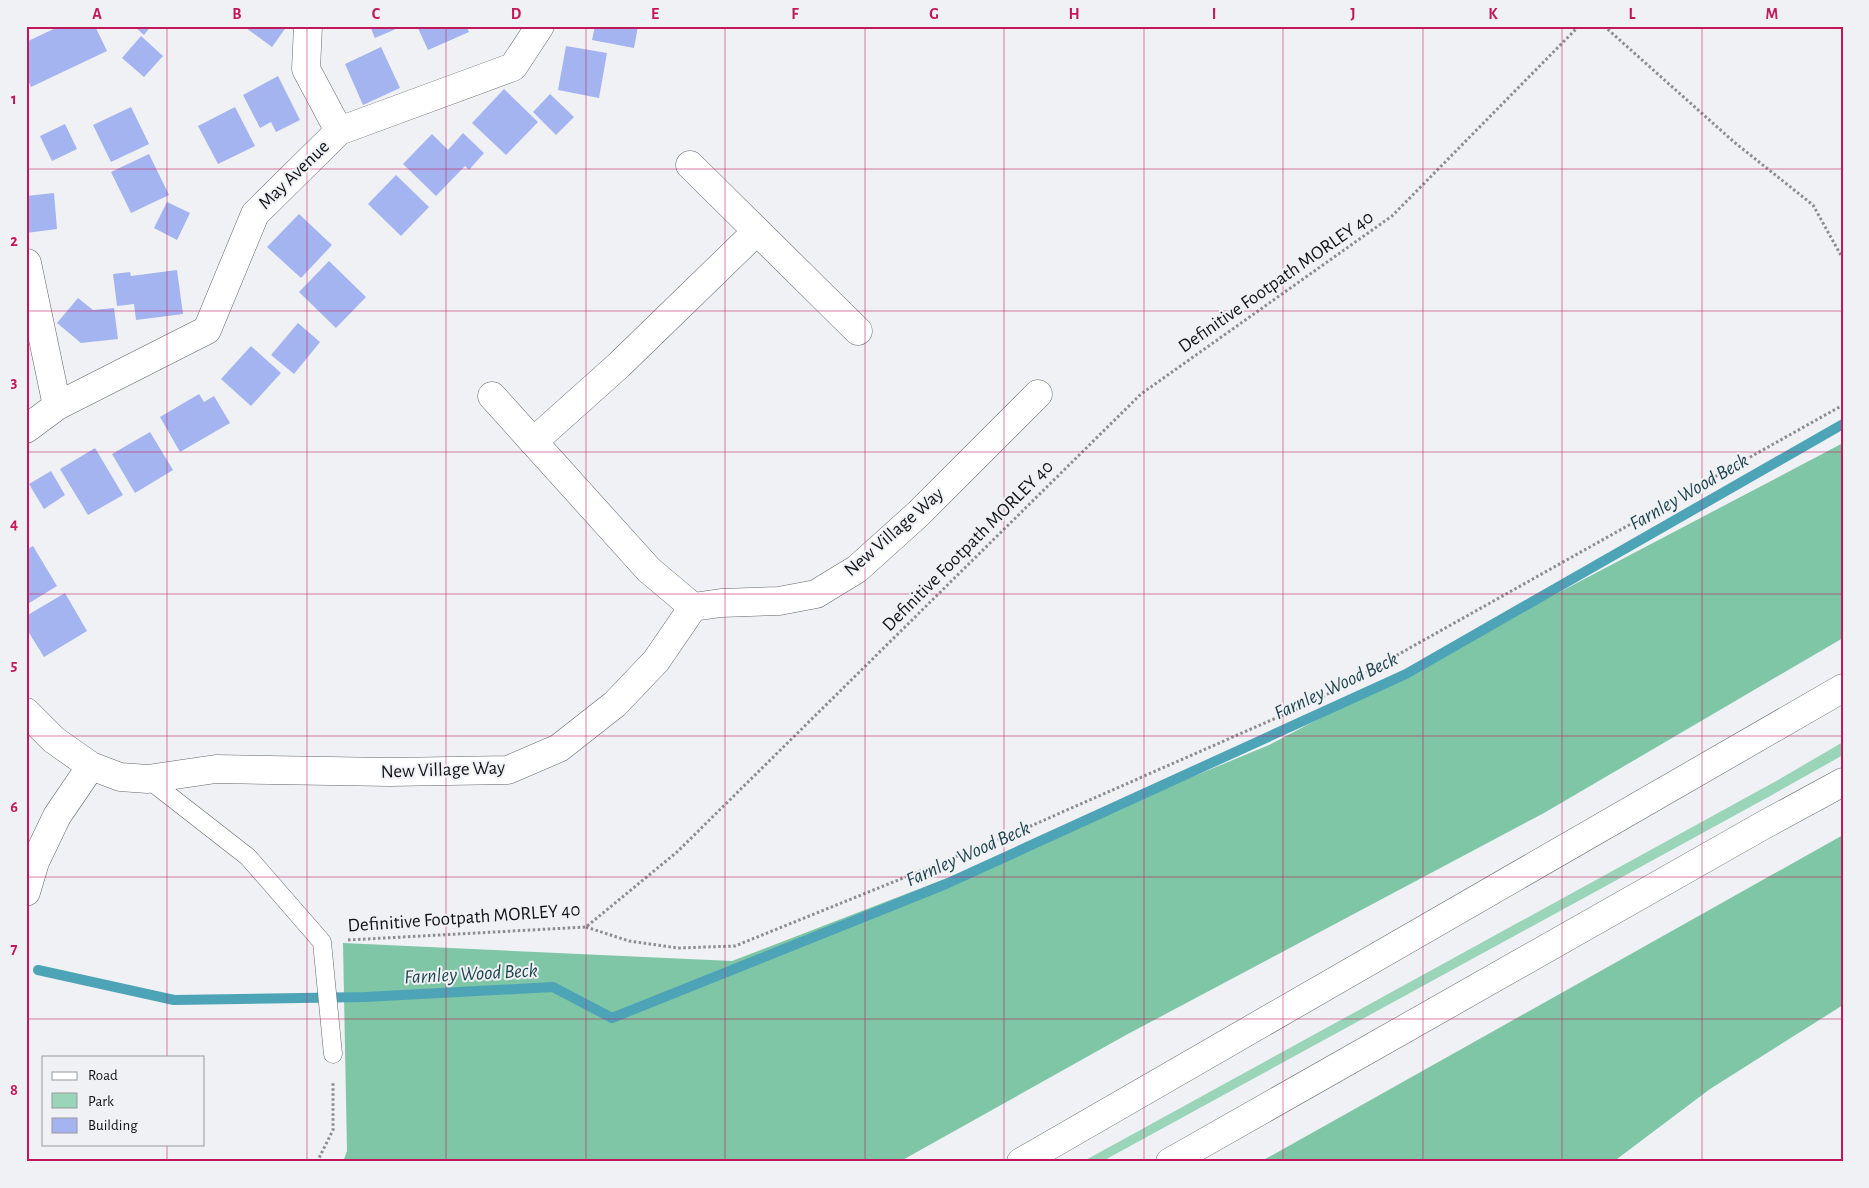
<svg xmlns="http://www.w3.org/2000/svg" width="1869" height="1188" viewBox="0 0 1869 1188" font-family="'Alegreya Sans',sans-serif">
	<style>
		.green { fill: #9ad4b9 }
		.forest { fill: #7ec6a5 }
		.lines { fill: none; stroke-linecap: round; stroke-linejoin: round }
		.stream { stroke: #4ea4b7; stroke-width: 10 }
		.building { fill: #a4b4f0 }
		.service-casing { stroke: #66676b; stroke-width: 19 }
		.minor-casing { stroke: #66676b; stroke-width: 29 }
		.motorway-casing { stroke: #66676b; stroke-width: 29 }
		.path { stroke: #8c8d90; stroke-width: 3; stroke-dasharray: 2.5 2.5; stroke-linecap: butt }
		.service { stroke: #fff; stroke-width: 18 }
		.minor { stroke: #fff; stroke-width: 28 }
		.motorway { stroke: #fff; stroke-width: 28 }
		.grid { fill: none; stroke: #c2185b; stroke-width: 1; stroke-opacity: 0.55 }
		.labels { text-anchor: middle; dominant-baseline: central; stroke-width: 4; stroke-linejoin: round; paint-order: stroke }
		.street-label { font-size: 19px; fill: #131415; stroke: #f0f1f5 }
		.water-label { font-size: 20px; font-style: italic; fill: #1d444d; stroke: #f0f1f5 }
		.neatline { fill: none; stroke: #c2185b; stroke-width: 2 }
		.grid-label { font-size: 16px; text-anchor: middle; font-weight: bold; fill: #c2185b }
	</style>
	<rect width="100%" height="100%" fill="#f0f1f5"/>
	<!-- green -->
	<path class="green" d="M1843,742V755L1772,795L1101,1162H1082L1778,780Z"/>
	<!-- forest -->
	<path class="forest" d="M1843,443V638L1544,813L1126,1035L899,1162H343L347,1151L343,943L732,961L968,870L1269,745Z
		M1843,835V1005L1710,1089L1613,1162H1260Z"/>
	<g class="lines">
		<!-- stream -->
		<path class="stream" d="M38,970L174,1000L365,997L553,987L612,1018L946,884L1406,674L1843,424"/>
	</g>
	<!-- building -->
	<path class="building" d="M60,26H95L107,51L31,87L26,76V42Z
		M134,26H151L144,35Z
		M247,26H287L272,47L246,28Z
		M370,26H403L375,38Z
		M417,26H466L469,32L428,50Z
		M595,26H638L634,48L592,40Z
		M141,36L163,56L144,77L122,58Z
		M566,46L607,53L599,98L558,90Z
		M381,47L400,88L363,105L345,64Z
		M278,76L300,120L276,132L271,122L260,128L243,95Z
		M504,89L538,122L506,155L472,123Z
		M550,94L574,117L556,135L533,112Z
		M131,107L149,144L111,162L93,125Z
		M235,107L255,146L218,164L198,126Z
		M65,124L77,149L52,161L40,136Z
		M463,133L484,153L469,170L465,166L436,196L403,164L432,134L448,150Z
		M149,154L169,195L131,213L111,172Z
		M396,175L429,207L401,236L368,204Z
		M54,193L57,229L26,233V196Z
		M167,202L190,213L177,240L154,228Z
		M299,214L332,245L301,278L267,247Z
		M329,261L366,297L336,328L299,292Z
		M177,270L183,314L136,320L134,304L117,306L113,274L130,272L131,276Z
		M78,298L93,310L114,308L118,339L81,343L57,323Z
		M298,323L320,342L294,374L271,355Z
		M251,346L281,373L251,406L221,379Z
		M199,394L204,402L214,396L230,423L180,452L160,417Z
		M150,432L173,470L135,493L112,454Z
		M95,448L123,495L88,515L60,469Z
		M51,471L65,495L44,509L29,484Z
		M33,546L57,586L26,605V550Z
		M65,593L87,631L44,657L26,628V616Z"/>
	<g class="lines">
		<!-- service casing -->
		<g class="service-casing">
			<path id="service" d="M148,779L248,857L322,942L333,1054"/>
		</g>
		<!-- minor casing -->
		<g class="minor-casing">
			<path id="minor" d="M308,26L306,69L339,131
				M690,165L858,331
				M27,263L57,406
				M492,396L649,570L693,607
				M26,429L57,406L207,330L255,214L339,131L513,67L540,26
				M533,442L619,365L756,232
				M26,712L54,740L91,766L120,777L148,779L216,769L390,772L508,770L559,748L615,704L656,661L693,607L721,603L779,601L816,594L857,569L918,514L1038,394
				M26,892L35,862L57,816L91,766"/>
		</g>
		<!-- motorway casing -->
		<g class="motorway-casing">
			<path id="motorway" d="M1021,1162L1843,688
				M1170,1162L1762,826L1843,782"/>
		</g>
		<!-- path -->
		<path class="path" d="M1604,26L1734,142L1813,205L1843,259
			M586,927L629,941L678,948L735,946L1017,832L1317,700L1843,405
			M348,940L586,927L677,852L1141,394L1392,216L1579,26
			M317,1162L333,1130V1081"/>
		<!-- service -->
		<use href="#service" class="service"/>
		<!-- minor -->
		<use href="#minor" class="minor"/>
		<!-- motorway -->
		<use href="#motorway" class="motorway"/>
	</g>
	<!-- grid -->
	<path class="grid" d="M167,26V1057M307,26V1162M446,26V1162M586,26V1162M725,26V1162M865,26V1162M1004,26V1162M1144,26V1162M1283,26V1162M1423,26V1162M1562,26V1162M1702,26V1162M26,169H1843M26,311H1843M26,452H1843M26,594H1843M26,736H1843M26,877H1843M26,1019H1843M167,1144V1162"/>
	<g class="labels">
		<!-- street labels -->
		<g class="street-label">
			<text transform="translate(294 175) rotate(-44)">May Avenue</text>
			<text transform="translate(1276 282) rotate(-35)">Definitive Footpath MORLEY 40</text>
			<text transform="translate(894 532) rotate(-41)">New Village Way</text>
			<text transform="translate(968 546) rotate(-45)">Definitive Footpath MORLEY 40</text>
			<text transform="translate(443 770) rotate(-2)">New Village Way</text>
			<text transform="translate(464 918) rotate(-4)">Definitive Footpath MORLEY 40</text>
		</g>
		<!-- water labels -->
		<g class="water-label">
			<text transform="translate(1689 492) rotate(-30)">Farnley Wood Beck</text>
			<text transform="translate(1336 686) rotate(-25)">Farnley Wood Beck</text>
			<text transform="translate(968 854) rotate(-24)">Farnley Wood Beck</text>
			<text transform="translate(471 974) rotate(-3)">Farnley Wood Beck</text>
		</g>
	</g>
	<!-- border -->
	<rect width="1869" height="1188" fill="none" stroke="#f0f1f5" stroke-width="55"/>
	<!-- legend -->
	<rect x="42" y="1056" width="162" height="90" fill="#f0f1f5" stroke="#98999b"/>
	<rect x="52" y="1072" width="25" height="8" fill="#ffffff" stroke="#98999b"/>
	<text x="88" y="1080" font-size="15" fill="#131415">Road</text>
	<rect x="52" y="1093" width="25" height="15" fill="#9ad4b9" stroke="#98999b"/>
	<text x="88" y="1106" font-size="15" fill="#131415">Park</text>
	<rect x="52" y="1118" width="25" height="15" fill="#a4b4f0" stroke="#98999b"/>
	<text x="88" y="1130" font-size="15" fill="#131415">Building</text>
	<rect x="28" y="28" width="1814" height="1132" class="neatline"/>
	<g class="grid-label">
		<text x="97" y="19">A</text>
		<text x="237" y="19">B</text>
		<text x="376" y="19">C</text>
		<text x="516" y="19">D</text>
		<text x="655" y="19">E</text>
		<text x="795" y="19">F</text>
		<text x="934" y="19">G</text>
		<text x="1074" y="19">H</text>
		<text x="1214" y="19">I</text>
		<text x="1353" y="19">J</text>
		<text x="1493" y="19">K</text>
		<text x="1632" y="19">L</text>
		<text x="1772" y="19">M</text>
		<text x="14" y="104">1</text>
		<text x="14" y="246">2</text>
		<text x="14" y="387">3</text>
		<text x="14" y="529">4</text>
		<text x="14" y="670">5</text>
		<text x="14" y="812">6</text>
		<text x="14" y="954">7</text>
		<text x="14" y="1095">8</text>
	</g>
</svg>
